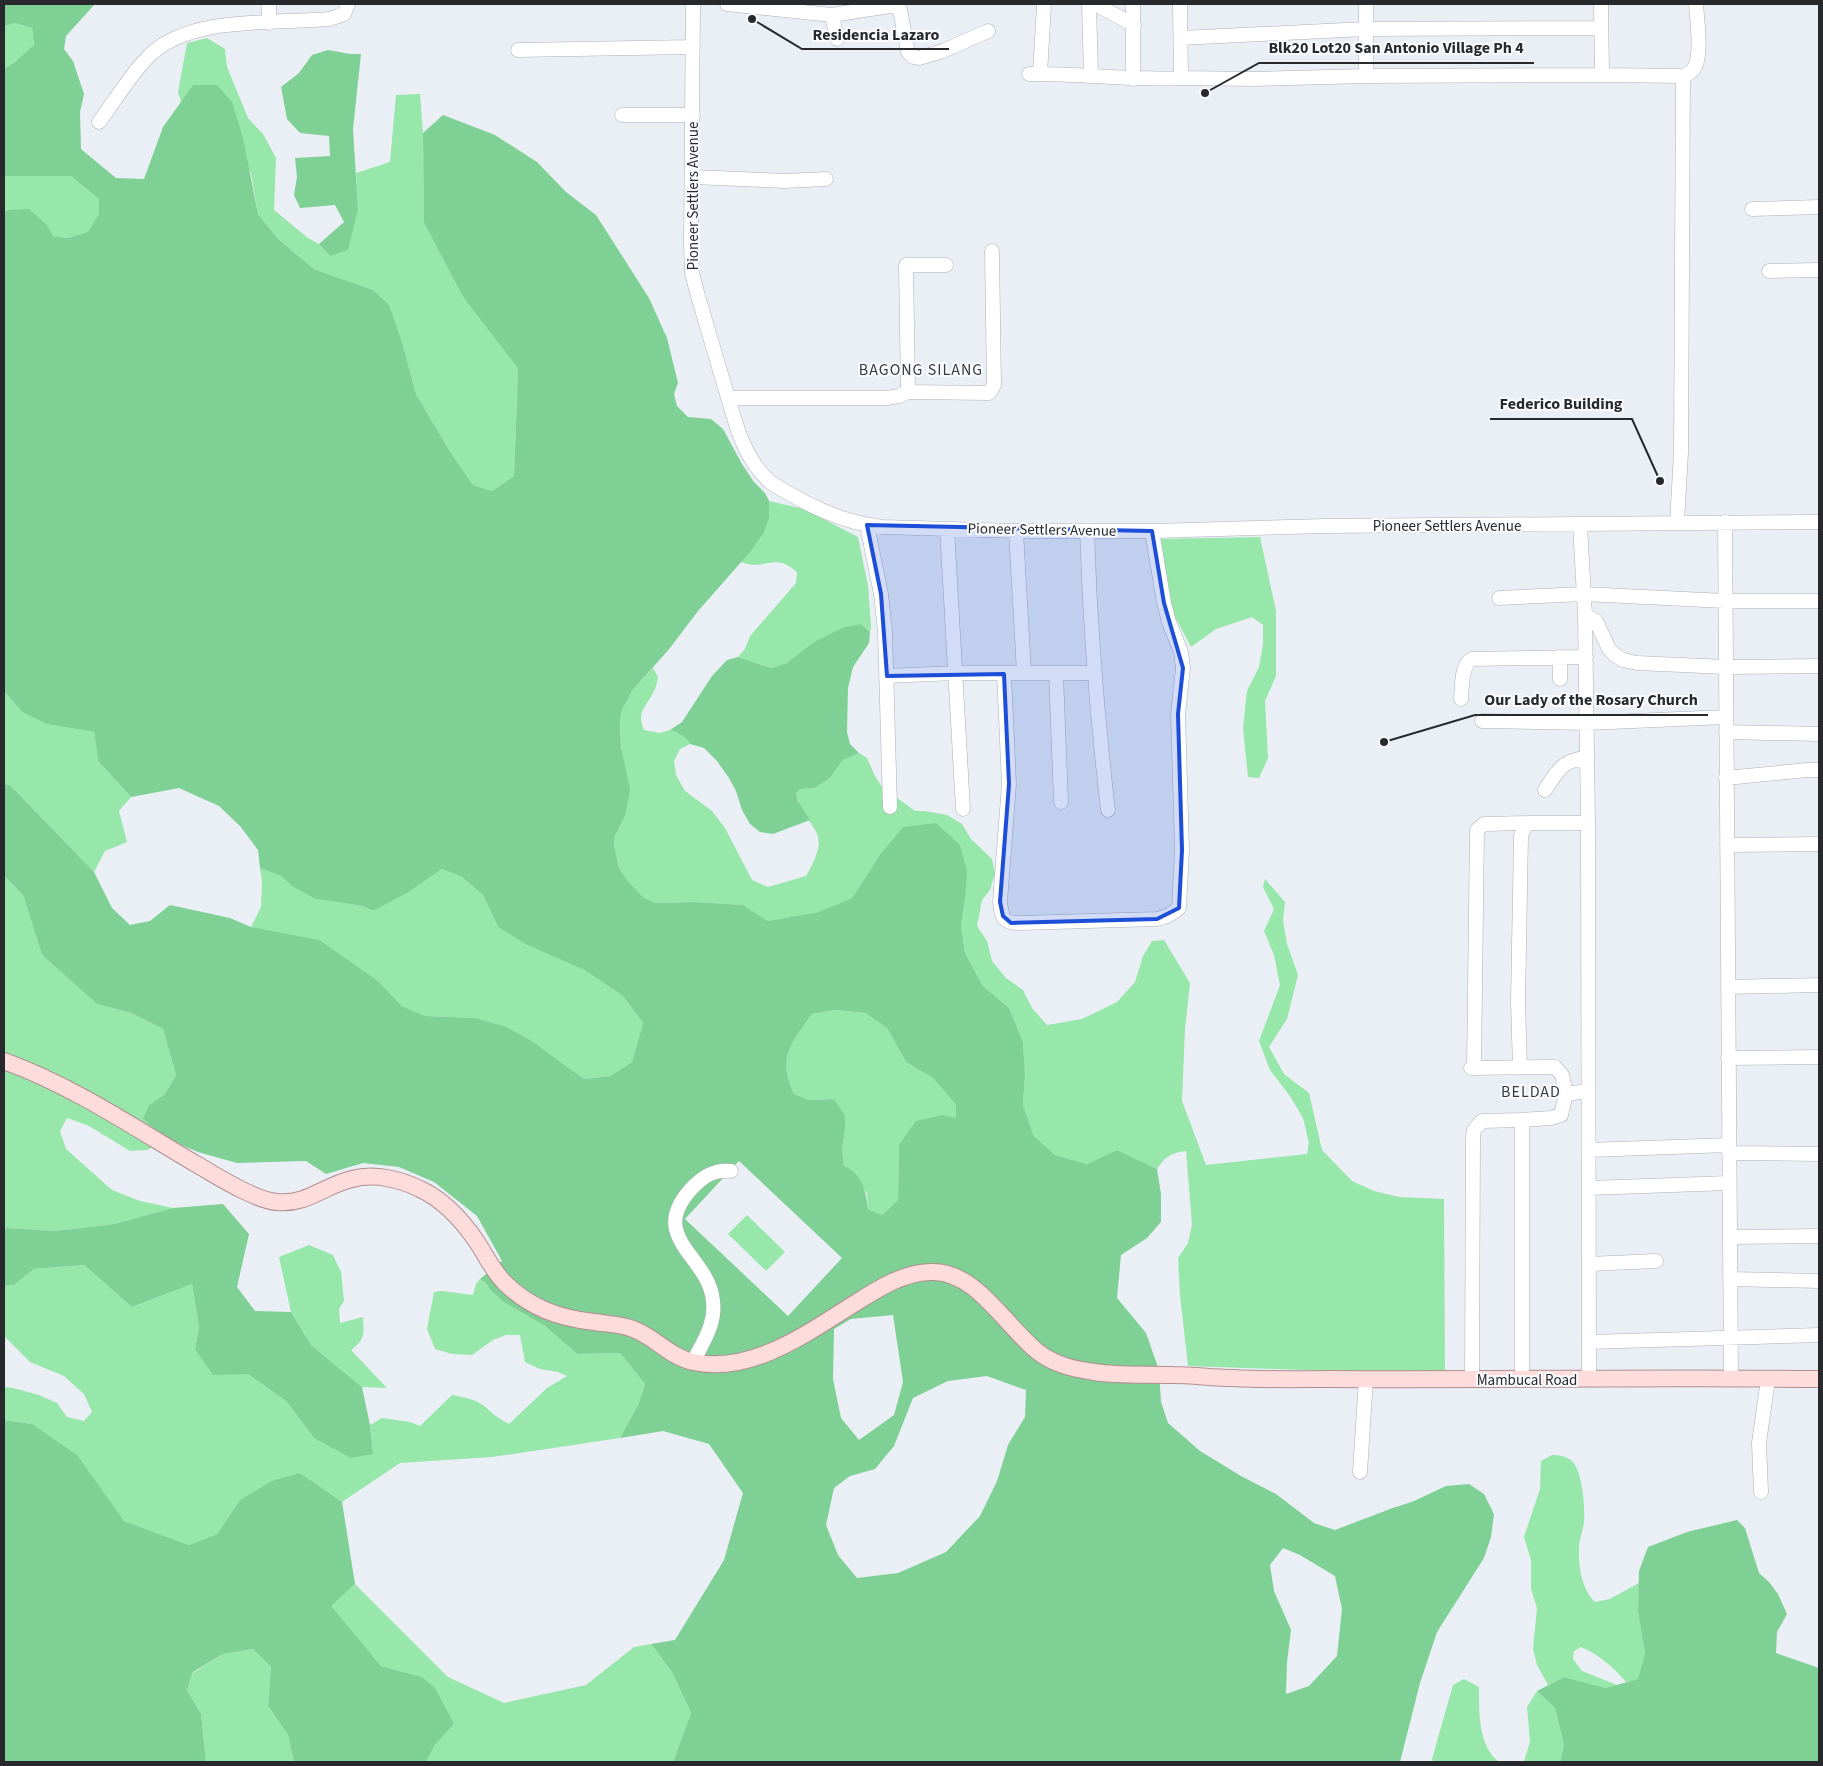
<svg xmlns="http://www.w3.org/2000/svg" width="1823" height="1766" viewBox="0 0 1823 1766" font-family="'Source Sans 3',sans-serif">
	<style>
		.green { fill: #97e6aa }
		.forest { fill: #7fd094; fill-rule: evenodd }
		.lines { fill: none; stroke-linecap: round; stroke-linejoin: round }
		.minor-casing { stroke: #abafb6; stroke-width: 15 }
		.major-casing { stroke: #b18e8f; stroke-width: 18 }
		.minor { stroke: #fff; stroke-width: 14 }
		.major { stroke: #fddcdc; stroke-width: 16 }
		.marked { fill: #1d4ed8; fill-opacity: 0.2; stroke: #1d4ed8; stroke-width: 4; stroke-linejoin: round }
		.labels { text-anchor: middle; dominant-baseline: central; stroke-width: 4; stroke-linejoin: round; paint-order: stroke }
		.street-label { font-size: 15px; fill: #27292c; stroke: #fafcff }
		.neighbourhood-label { font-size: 16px; letter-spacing: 1px; fill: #373a40; stroke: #fafcff }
		.leader { fill: none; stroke: #27292c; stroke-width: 2 }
		.callout-dot { fill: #27292c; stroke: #fafcff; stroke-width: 2 }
		.callout-label { font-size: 16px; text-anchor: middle; font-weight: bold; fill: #27292c; stroke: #fafcff; stroke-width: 4; stroke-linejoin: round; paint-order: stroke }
	</style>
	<rect width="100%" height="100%" fill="#eaeff6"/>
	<!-- green -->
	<path class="green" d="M15,23L32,28L34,46L15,62L4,69V26Z
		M207,38L225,49L227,67L248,118L263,134L276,158L274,210L308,238L319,244L330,256L358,209L356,173L390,162L396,95L420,94L423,133L424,223L463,297L518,367L514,476L492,491L473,485L449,450L416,394L402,342L373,290L314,269L278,239L258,214L251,173L193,86L181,102L178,92L187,43Z
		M26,175L71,176L99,199V214L89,232L68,238L53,236L48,226L8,210L4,212V176Z
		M769,501L804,509L858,537L868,586L871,626L870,632L861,624L812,643L787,663L771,668L738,657L745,649L750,636L796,583L797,572C773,551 765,572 741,562C753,549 771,519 769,501Z
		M1260,537L1276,611V676L1265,701L1268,758L1259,778L1248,777L1243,728L1247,691L1259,667L1263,644V625L1252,617L1216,629L1191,647L1171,609L1160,539Z
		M653,668L658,677C657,682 656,688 653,693C646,707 636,712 644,730L660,733L670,730L680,733L687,739L690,744L680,749L674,761L676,775L685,791L712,811L725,828L752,880L768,887L806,876C835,826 807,835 796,793L801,789L815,788L830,778L843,760L859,753L867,758L875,776L882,787L915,811H924L947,815L962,824L971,839L992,859L995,873L990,890L982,900L977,926L987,941L992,961L1006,978L1023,990L1032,1008L1047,1025L1082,1019L1117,1002L1135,982L1143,956L1152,941L1164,940L1190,983L1185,1029L1182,1101L1206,1165L1307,1154L1309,1143L1303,1118L1290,1096L1270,1070L1259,1041L1280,985L1274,955L1264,931L1274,909L1263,887L1265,879L1285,902L1283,920L1287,944L1298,975L1287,1019L1269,1047L1284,1074L1309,1093L1322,1150L1352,1181L1374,1191L1399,1197L1444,1199L1445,1375L1188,1366L1180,1295L1178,1258L1188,1243L1192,1225L1186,1151C1171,1153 1166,1156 1157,1169L1117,1150L1087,1164L1055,1155L1034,1136L1023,1105L1025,1074L1023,1042L1009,1008L983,986L965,953L961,926L965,899L903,827L881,853L852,898L820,912L768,921L743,905L694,902L656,903L644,898L627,880L619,868L614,845L615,836L625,816L620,720L622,710L632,691Z
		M4,691L22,712L46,724L94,732L98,761L131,797L119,811L127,842L105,851L94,872L10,785L4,784Z
		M260,868L281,876L293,887L315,899L363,906L373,911L409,892L442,869L462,877L483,895L498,927L527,945L584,970L623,996L643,1023L632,1062L610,1076L584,1079L532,1041L507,1027L476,1018L425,1016L402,1006L378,981L251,927L261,907L262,881Z
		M4,876L23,895L42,955L97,1004L131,1013L163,1029L176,1075L165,1094L149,1105L167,1139L147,1150L130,1151L89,1126L67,1118L60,1131L66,1149L112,1190L140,1201L173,1208L114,1224L55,1231L7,1228L4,1231Z
		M835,1010L865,1013L887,1028L906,1062L933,1078L956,1105V1119L899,1145L898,1200L882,1215L868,1209L867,1193L844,1166L842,1151L845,1130L834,1099L809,1100L794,1094C777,1057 791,1044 812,1014Z
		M747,1215L785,1252L766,1271L728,1234Z
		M309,1245L333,1255L341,1272L344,1301L339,1309L340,1323L363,1317C364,1334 365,1340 351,1350L387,1388L362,1387L311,1345L291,1312L279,1257Z
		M84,1265L132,1307L192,1284L199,1327L195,1349L248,1374L287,1402L314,1438L373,1454L370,1425L382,1418L410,1422L420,1426L452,1395C463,1397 474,1399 483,1405C493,1414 496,1417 509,1424L547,1388L567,1376L558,1372L540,1369L525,1362L520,1335H506L493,1340L472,1355L452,1354L435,1349L427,1329L434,1292L442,1291L473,1295L476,1284L480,1279L486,1283L491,1291L505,1303L545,1326L577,1354L620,1353L645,1384L638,1405L620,1438L492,1457L400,1463L342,1502L300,1473L240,1500L217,1534L189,1545L124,1521L101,1491L32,1424L4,1420V1387L13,1388L39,1395L57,1403L67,1417L84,1421L92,1412L84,1394L64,1376L30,1362L4,1336V1286L14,1285L34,1269Z
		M1552,1455C1559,1455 1567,1456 1573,1462C1583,1475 1585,1506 1584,1522C1583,1531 1579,1540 1579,1548C1578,1566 1582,1590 1595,1602L1610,1599L1639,1583L1638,1612L1645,1654L1639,1679L1626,1682C1613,1667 1600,1655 1581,1647L1574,1651L1573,1659L1582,1671L1617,1685L1606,1688L1564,1677L1548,1685L1537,1665L1533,1649L1537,1608L1531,1589V1560L1524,1537L1540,1489L1541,1461Z
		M355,1584L448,1677L504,1703L586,1685L634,1647L651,1644L672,1672L691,1713L673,1762H426L435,1745L454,1724L422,1677L381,1666L330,1606Z
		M253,1649L271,1667L268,1706L288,1735L294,1762H206L201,1714L187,1690L193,1673L223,1654Z
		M1464,1679L1479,1687C1479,1711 1478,1746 1499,1762H1433L1432,1759L1453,1685Z
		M1537,1691L1555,1708L1564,1745L1560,1762H1521L1524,1761L1530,1742L1527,1707Z"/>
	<!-- forest -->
	<path class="forest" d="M4,4H95L66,36L64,49L73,61L84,94L80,112L81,149L116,178L144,179L163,127L193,85H217L232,102L243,138L258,214L278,239L314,269L373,290L389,305L402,342L416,394L449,450L473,485L492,491L514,476L518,368L463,297L424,223L423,133L443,115L495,135L537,162L566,192L596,215L649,298L667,338L678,383L674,394L677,406L688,417L711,419L723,429L742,464L754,482L765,493L769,501V518L764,532L751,551L698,611L670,648L632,691L622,710L620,720L621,747L630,790L625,816L615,836L614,845L619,868L627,880L644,898L656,903L694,902L743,905L768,921L819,912L852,898L881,853L903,827L936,823L960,845L967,871L965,899L961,926L965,953L983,986L1009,1008L1023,1042L1025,1074L1023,1105L1034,1136L1055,1155L1087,1164L1117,1150L1157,1169L1161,1194V1222L1147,1238L1121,1255L1117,1298L1146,1333L1159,1370L1161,1402L1168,1423L1200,1451L1241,1476L1276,1494L1314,1523L1335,1530L1390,1509L1414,1501L1446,1486L1469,1484L1484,1494L1494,1514L1491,1537L1484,1558L1437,1632L1420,1683L1400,1762H673L691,1713L672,1672L651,1644L675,1640L724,1560L743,1493L709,1444L663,1431L620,1438L638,1405L645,1384L620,1353L577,1354L545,1326L505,1303L491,1291L486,1283L480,1279L502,1261L477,1216L434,1182L399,1167L363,1163L326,1174L306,1161L237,1163L198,1152L167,1139L143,1119L149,1105L165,1094L176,1075L163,1029L131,1013L97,1004L42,955L23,895L4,876V784L10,785L94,872L112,908L130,925L150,921L170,905L230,918L251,927L319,940L378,981L402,1006L425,1016L476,1018L507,1027L532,1041L584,1079L610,1076L632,1062L643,1023L623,996L584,970L527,945L498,927L483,895L462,877L442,869L409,892L373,911L363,906L315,899L293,887L281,876L260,868L258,850L240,826L219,806L179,788L131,797L98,761L94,732L46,724L22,712L4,691V212L8,210L29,209L48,226L53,236L68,238L88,232L99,214V199L71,176H4V69L15,62L34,45L32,28L15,23L4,26ZM835,1010L865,1013L887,1028L906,1062L933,1078L956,1105V1118L943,1115L916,1121L899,1145L898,1200L882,1215L868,1209C866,1191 862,1173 844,1166L842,1151L845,1130V1116L834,1099L809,1100L794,1094C777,1057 791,1044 812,1014ZM739,1161L842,1258L788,1316L685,1219ZM893,1315L903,1382L894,1415L859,1440L841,1418L833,1379L834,1329L851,1319ZM987,1376L1026,1390L1025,1417L1008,1445L997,1481L980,1516L946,1552L898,1573L857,1578L838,1555L826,1525L834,1488L850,1476L875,1469L894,1446L913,1398L948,1381ZM1283,1548L1300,1555L1335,1576L1342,1609L1337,1656L1309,1686L1286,1694L1287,1662L1291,1630L1274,1591L1270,1565Z
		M328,50L350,54H361L353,129L358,209L348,250L330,256L319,244L344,222L335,205L300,208L294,195L297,177L295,158L330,156L329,136L300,133L287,119L281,87L299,73L312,55Z
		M861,624L870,632L869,643L853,667L848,688L847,732L850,744L859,753L843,760L830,778L815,788L801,789L796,793L798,801L810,820L773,834L760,832L750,824L742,810L736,791L729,778L717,761L704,748L690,744C686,736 679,733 670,730L682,722L712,676L727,660L738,657L771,668L787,663L812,643L842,628Z
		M223,1204L249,1234L237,1287L255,1311L291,1312L311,1345L362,1387L370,1425L373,1454L351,1458L314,1438L287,1402L248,1374L213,1375L195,1349L199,1327L192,1284L132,1307L84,1265L34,1269L14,1285L4,1286V1231L7,1228L55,1231L114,1224L173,1208Z
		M4,1420L32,1424L77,1455L124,1521L189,1545L217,1534L240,1500L272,1481L300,1473L342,1502L355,1584L331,1606L381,1666L422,1677L435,1688L454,1724L435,1745L426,1762H294L288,1735L268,1706L271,1667L253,1649L223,1654L193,1672L187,1690L201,1714L206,1762H4Z
		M1737,1520L1745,1528L1759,1573L1769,1582L1778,1594L1787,1614L1777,1632L1776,1653L1819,1668V1762H1560L1564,1745L1555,1708L1537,1691L1564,1677L1606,1688L1638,1679L1645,1654L1638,1612L1639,1571L1648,1547L1687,1532Z"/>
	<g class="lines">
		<!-- minor casing -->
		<g class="minor-casing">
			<path id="minor" d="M693,4L691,243L692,273L698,296C706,324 715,353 723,381C734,416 741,456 770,482C805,504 842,523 883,527L1016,531H1152L1324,526L1819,522
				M727,4L832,15
				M1089,4L1091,75
				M1095,4L1134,25
				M1133,4V79
				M1180,4L1181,78L1255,79L1366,76L1602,75L1683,76C1686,75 1690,73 1693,70C1703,58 1697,20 1696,4
				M1366,4V76
				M1601,4L1602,75
				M269,23V4
				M1181,38L1365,29L1601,28
				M837,39L832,15L890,6L897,7L900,10L908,52L914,57L919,58L943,51L988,31
				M518,50L693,47
				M1029,74C1080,73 1130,81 1181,78
				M1040,74L1044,4
				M622,115H693
				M99,122C114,102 132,72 150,55C192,15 276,24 330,19L344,14L348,4
				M693,177L785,181L826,179
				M1752,209L1819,207
				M1769,271L1819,270
				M908,392L906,265H946
				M728,398H887L899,396L908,392L989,393L994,385L992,251
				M1725,522L1731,1378
				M1677,523L1681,452L1683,76
				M867,525L881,594L885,632L890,807
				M1580,525L1585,615L1588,823L1589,1379
				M947,529L963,809
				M1016,531L1024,673
				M1087,531C1090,624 1097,717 1108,810
				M1499,598L1584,594L1725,601H1819
				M1585,615L1596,621L1609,649L1615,655L1623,660L1637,663L1726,667L1819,666
				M1004,674L1009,784L1000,902C1002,918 1003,923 1020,923L1157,919C1167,917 1172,914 1179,908L1182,850L1178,714L1183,668L1181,652L1169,622L1164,603L1152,531
				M1056,674L1061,802
				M887,676L955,673H1094
				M1560,679V657
				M1461,699C1462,687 1461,665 1472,659L1586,657
				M1482,721L1587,723L1726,717
				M1726,732L1819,734
				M1726,778L1807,770H1819
				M1545,790C1558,771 1561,760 1587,758
				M1727,845L1819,844
				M1728,987L1819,985
				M1728,1058L1819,1057
				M1520,1067L1518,1002L1521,836L1525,826L1530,823H1588
				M1471,1068L1555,1067L1562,1075L1566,1094
				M1474,1068L1477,830L1484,824L1530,823
				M1589,1150L1729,1145
				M1729,1153L1819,1154
				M1589,1188L1729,1183
				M1730,1237L1819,1236
				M1589,1264L1656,1261
				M1730,1279L1819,1281
				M1589,1342L1819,1335
				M693,1362C703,1342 716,1324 713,1301C709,1255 644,1237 694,1186C705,1175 716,1169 731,1171
				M1472,1380L1473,1137L1474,1130L1482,1121L1522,1120
				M1522,1380V1120L1551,1118L1561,1115L1566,1094L1580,1092L1588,1093
				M1360,1472L1366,1379
				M1761,1492L1759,1443L1768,1379"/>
		</g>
		<!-- major casing -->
		<g class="major-casing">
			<path id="major" d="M4,1061C73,1086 133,1127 196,1164C217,1176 254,1200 277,1202C307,1205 325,1185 352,1179C374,1173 400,1179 420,1189C444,1200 462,1220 477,1242C486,1256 493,1271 505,1283C530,1308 559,1318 594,1322C607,1324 621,1324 633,1329C655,1337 670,1357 693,1362C752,1375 810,1331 857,1302C879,1288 903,1273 930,1272C975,1269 1006,1327 1038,1352C1055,1365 1074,1369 1094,1372C1120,1376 1147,1374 1173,1375C1193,1375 1213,1378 1233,1378C1266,1380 1299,1379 1332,1379C1494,1380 1657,1377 1819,1379"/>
		</g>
		<!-- minor -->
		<use href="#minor" class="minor"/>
		<!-- major -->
		<use href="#major" class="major"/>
	</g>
	<!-- marked area -->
	<path class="marked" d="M867,525L1152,531L1164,603L1183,668L1178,714L1182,850L1179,908L1157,919L1011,923L1003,916L1000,902L1009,784L1004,674L887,676L881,594Z"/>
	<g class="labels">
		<!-- street labels -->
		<g class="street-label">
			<text transform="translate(693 196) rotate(-90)">Pioneer Settlers Avenue</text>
			<text x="1447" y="526">Pioneer Settlers Avenue</text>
			<text transform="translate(1042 530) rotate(1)">Pioneer Settlers Avenue</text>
			<text x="1527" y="1380">Mambucal Road</text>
		</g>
		<!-- neighbourhood labels -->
		<g class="neighbourhood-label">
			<text x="921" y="370">BAGONG SILANG</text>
			<text x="1531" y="1092">BELDAD</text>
		</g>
	</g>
	<!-- callouts -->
	<path class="leader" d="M752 19L802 49H949M1205 93L1259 63H1534M1660 481L1632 419H1490M1384 742L1475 715H1708"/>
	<g class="callout-dot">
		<circle cx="752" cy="19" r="5"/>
		<circle cx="1205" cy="93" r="5"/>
		<circle cx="1660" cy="481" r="5"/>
		<circle cx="1384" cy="742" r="5"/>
	</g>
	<g class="callout-label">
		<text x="876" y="40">Residencia Lazaro</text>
		<text x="1396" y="53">Blk20 Lot20 San Antonio Village Ph 4</text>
		<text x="1561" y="409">Federico Building</text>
		<text x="1591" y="705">Our Lady of the Rosary Church</text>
	</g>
	<!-- border -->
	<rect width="1823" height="1766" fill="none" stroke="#27292c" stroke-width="10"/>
</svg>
